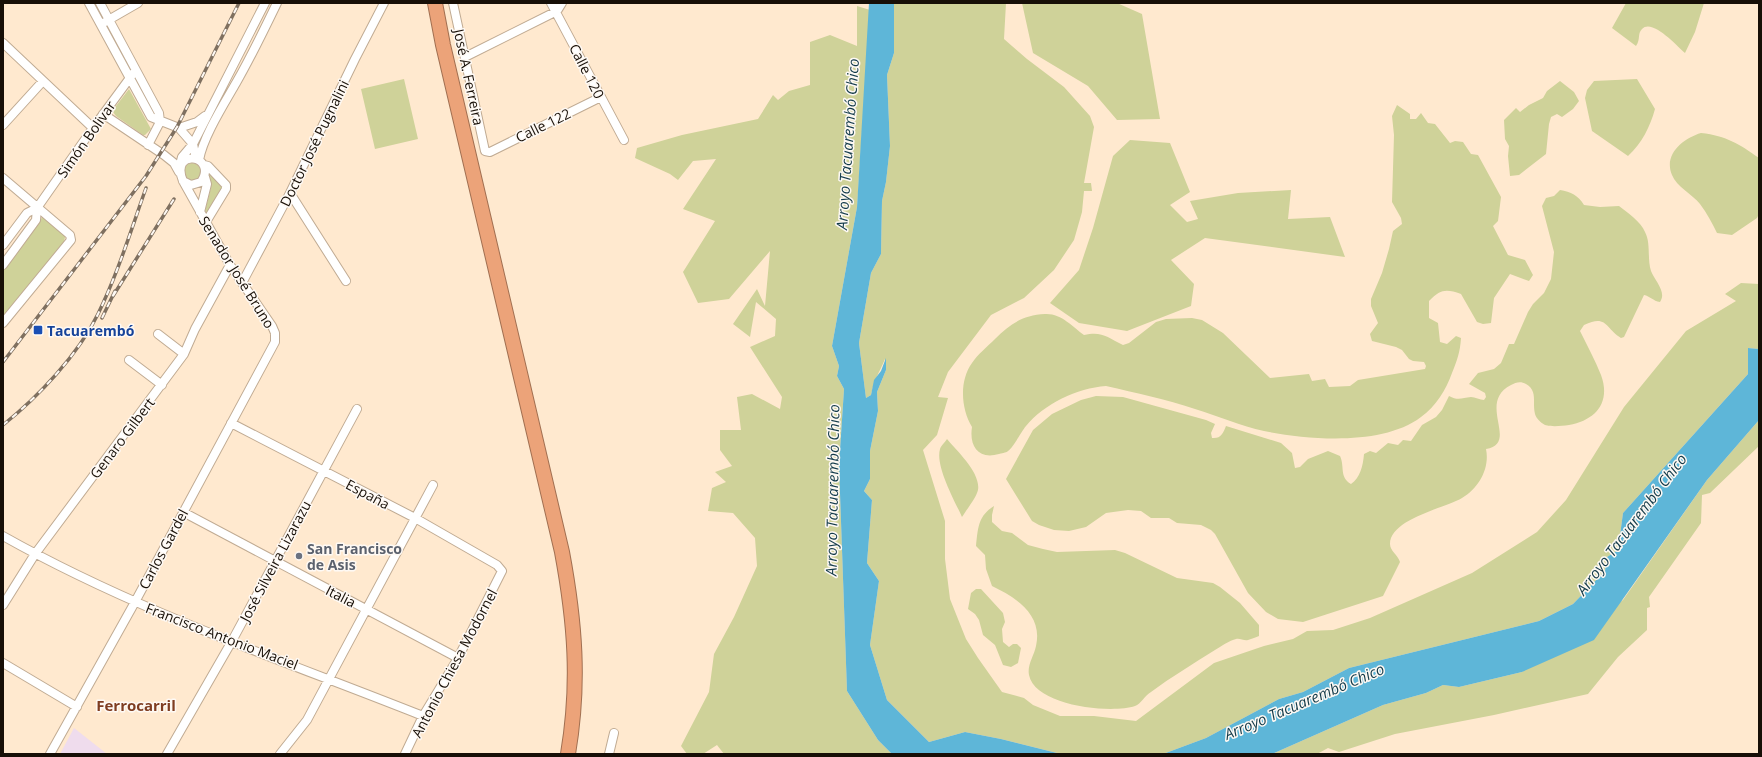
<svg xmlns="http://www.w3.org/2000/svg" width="1762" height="757" viewBox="0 0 1762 757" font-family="'Open Sans',sans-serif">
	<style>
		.education { fill: #efdced }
		.green { fill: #cfd299 }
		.water { fill: #5eb6d8 }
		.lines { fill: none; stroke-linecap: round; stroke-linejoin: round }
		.street-casing { stroke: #c0ab93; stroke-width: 10 }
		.highway-casing { stroke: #a16f51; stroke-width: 16 }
		.street { stroke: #fff; stroke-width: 8 }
		.highway { stroke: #eca379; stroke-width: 14 }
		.rail-casing { stroke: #7f7060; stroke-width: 3.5 }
		.rail { stroke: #fef9f4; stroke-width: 2; stroke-dasharray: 6; stroke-linecap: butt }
		.transit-dot { fill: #1a4fb4; stroke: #fef9f4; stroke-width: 1.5 }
		.worship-dot { fill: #6b7280; stroke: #fef9f4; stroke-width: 1.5 }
		.labels { text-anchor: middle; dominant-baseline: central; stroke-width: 3; stroke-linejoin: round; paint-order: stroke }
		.street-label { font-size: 14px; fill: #170f07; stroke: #fef9f4 }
		.transit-label { font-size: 14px; font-weight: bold; fill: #164399; stroke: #fef9f4; text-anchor: start }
		.worship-label { font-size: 14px; font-weight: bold; fill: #5b616d; stroke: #fef9f4; text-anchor: start }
		.water-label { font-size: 15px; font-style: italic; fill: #133b4a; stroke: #fef9f4 }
		.neighbourhood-label { font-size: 15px; font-weight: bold; fill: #7f3d21; stroke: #fef9f4 }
	</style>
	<rect width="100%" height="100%" fill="#ffe9cf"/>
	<!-- education -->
	<path class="education" d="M74,728L107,754H60Z"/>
	<!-- green -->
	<path class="green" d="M894,3H1006L1004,39L1027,59L1064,87L1090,116L1094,127L1084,183H1091L1092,191H1084L1082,212L1074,240L1054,270L1024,298L991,315L948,372L938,397L948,398L937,435L923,450L945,521V559L950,599L966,639L978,658L1002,692L1024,698L1033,705L1060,716H1094L1136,721L1214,663L1264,646L1293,639L1307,631L1333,630L1370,618L1472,573L1537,532L1566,500L1624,407L1686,331L1736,301L1725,294L1741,283L1759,284V349L1748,348V374L1623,513L1618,550L1607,557L1605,571L1573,604L1539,621L1349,668L1303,692L1279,699L1206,738L1163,754H1061L1001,739L965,732L929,742L887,700L870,645L879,581L867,563L872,500L864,491L870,479V451L878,411L877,392L886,370L885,359C879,373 874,380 871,395L866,398L859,343L871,273L881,254L882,201L886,182L890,146L887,75L894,53Z
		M1022,3H1117L1142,14L1160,119L1117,120L1088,86L1033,53Z
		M1626,3H1704L1695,32L1685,53C1677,46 1652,18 1642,29C1637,34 1641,39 1636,46L1612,28Z
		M857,6L870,10L857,207L832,346L839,366L837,376L844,389L839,465L847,691L878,740L892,754H724L717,745L703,754H687L681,746L709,692L714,654L734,617L757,566L755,538L733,513L708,511L712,488L726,482L715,472L732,466L720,450V430H741L737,397L752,394L780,409L782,397L750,347L775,336L776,319L756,302L750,337L733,324L757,289L765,306L770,251L729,299L698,303L683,272L715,221L683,209L716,159L693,161L678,180L670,174L635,158L637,148L682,135L758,119L773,95L778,100L789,91L810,85V42L830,35L857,46Z
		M404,79L418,139L375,149L361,89Z
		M1637,79L1655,109C1650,127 1642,143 1628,156L1592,131L1585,98L1587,90L1594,81Z
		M1560,81L1574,92L1579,101L1573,109L1562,117L1557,114L1551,117L1549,124L1546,154L1519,175L1510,176L1508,156L1509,146L1505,139L1504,120L1516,108L1520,112L1529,105L1543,98L1547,91Z
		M129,89L151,129L145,135H143L116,116L113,112L116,106Z
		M1397,105L1410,114V119H1416L1421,113L1428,123L1435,124L1450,143L1455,141L1463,142L1471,154L1478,155L1501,197L1498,221L1493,226L1508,255L1525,260L1533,275L1529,281L1510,274L1494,298L1491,323L1483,324L1477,322L1461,294C1446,289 1441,289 1429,301V318L1438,323L1440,342L1447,344L1456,336L1461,338C1460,353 1457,360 1452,373C1446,390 1436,406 1421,417C1383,446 1309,440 1264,431C1241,426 1218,416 1195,409C1166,399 1136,393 1106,386C1077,388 1044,404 1026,426C1021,432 1013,448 1008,451C1006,453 1001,453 999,454C978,460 969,446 972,427C961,409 959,381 972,363C978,354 987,347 995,339C1010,324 1023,315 1045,314C1061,313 1073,327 1084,335C1102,331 1107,337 1123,345L1129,343L1156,322L1166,319L1192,318L1202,320L1223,333L1270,378L1309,374L1312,381L1325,379L1329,387L1350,386L1358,380L1425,369L1426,366L1424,362L1413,361L1409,359L1402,350L1396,347L1372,341L1370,334L1378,323L1371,306V299L1382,273L1389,249L1393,231L1402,224L1401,218L1392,202L1394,135L1392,116Z
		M1701,133C1727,136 1739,144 1759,158V214L1757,218L1732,235L1717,233C1712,223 1707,213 1700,204C1693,195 1676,186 1672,175C1663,154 1684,138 1701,133Z
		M1130,140L1170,143L1190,192L1170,205L1187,222L1198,219L1190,201L1238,193L1291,190L1288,219L1330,217L1345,257L1205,238L1171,260L1194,284L1191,306L1127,331L1079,323L1050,303L1079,270L1093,228L1113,156Z
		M183 172a9 9 0 1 1 18 0a9 9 0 1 1-18 0Z
		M206,168L223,186L208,213L205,211L211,187Z
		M1560,190C1571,192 1578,195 1584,205L1600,207L1619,206C1627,212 1641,222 1645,232C1651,243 1647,259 1651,271C1655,281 1667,292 1660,302C1653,301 1650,296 1644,295L1624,337L1621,338C1605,328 1607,314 1584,325L1580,331C1587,345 1595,360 1601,375C1611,402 1596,420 1569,425C1561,426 1552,427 1545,425C1541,423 1536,418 1535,414C1532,402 1538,391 1526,384C1521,381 1516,382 1511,385C1476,403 1520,443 1486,449C1490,468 1479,488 1462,498C1445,508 1390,519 1390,544C1390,551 1398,555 1400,562L1383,596L1303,622L1278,619L1266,612L1248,593L1215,534L1211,530L1201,525L1177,523L1169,518H1151L1141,511L1128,510L1106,513L1086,527L1069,531L1054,530L1039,525L1032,521L1006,479L1033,430L1052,414L1081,400L1096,396L1123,397L1206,420L1215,424L1211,433L1212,438C1221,439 1223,433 1226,426L1281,443L1292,453L1295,468L1300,467L1308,459L1328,451L1340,456C1345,467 1339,477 1351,484C1360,478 1363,466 1364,454L1370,451L1376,453L1388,443L1398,445L1403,440L1411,441L1422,425L1436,417L1442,410L1449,396C1458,401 1462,398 1471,397C1475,397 1480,400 1484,400L1486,397L1485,393L1469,384L1478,373L1494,369L1501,363L1509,344H1514L1528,312L1533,304L1544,293L1551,279L1554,252L1542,206L1546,198L1554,196Z
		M43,216L66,233L63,246L44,268L3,328V268L20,249Z
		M1759,420V446L1710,493L1702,495L1701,523L1649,597L1650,607L1647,608V630L1618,657L1588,694L1494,715L1395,734L1339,752L1328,748L1317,754H1272L1383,705L1426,693L1443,685L1459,687L1522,672L1623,600L1707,480Z
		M947,439C957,451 981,473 978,490C976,498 967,509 962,517C955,501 935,466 940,449C941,446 945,442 947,439Z
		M994,506L992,515V522L1002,531L1012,533L1028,545L1043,549L1057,552L1115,550L1125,553L1177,578L1213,583L1220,587L1240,603L1259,625V636C1256,637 1252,639 1248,640C1244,641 1240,638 1236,639C1230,640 1220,647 1215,650C1193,664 1171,677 1151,692C1145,695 1141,704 1135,706C1111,714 1035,706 1029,675C1027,665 1034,656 1036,646C1043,615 1017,598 992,586L986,569L985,555L976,546C978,528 978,516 994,506Z
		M976,589H981L1003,613L1005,622L1002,629L1003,642L1009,647L1013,644H1017L1021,648L1018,663L1011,667L1003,665L995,645L983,635L979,620L975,614L968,609L971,593Z"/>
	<!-- water -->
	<path class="water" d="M869,3H894V53L887,75L890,146L886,182L882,201L881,254L871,273L859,343L866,398L871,395L874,380L881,371L886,358V370L877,392L878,411L870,451V479L864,491L872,500L867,563L879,581L870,645L887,700L929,742L965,732L1001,739L1061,754H892L878,740L847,691L839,465L844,389L837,376L839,366L832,346L857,207Z
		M1748,348L1759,349V420L1707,480L1594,640L1522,672L1459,687L1443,685L1426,693L1383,705L1272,754H1163L1206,738L1279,699L1303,692L1349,668L1539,621L1573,604L1605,571L1607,557L1618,550L1623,513L1748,374Z"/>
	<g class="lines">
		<!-- street casing -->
		<g class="street-casing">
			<path id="street" d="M89,3L151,117L179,128L193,144L196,159
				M100,3L159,113L160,122
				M453,3L485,151L490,152L601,97
				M551,3L624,140
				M105,22L138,3
				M3,43L93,128
				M465,57L557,11L562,3
				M103,114L164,155L174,163L179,172
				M3,125L43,81
				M179,128L197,122L205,116
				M148,145L160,122
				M199,160C203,137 224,104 236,83C251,57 264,30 277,3
				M180,165L182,157L193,144L265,3
				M204,165L208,166L226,185V189L206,222
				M3,178L70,235L71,240L3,323
				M290,193L346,281
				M200,212L207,184L205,177
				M3,245L27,213L37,208
				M3,265L36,220L37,208L93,128L135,71
				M242,283L290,193L355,59L384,3
				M158,334L184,354
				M129,360L162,385
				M231,423L415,518L497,565L502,571L458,658L423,716L405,754
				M183,512L458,658
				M3,536C136,611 282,660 423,716
				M3,605L35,554L184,354L195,329L230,265
				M3,663L77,707
				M50,754L135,602L275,342V333L272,326L230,265L183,181C169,147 219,155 201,182L191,185L183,181
				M167,754L232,641L357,409
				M280,754L307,720L433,485
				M609,754L614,733"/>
		</g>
		<!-- highway casing -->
		<g class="highway-casing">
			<path id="highway" d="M435,3L443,45L562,552C575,622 580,683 568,754"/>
		</g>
		<!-- street -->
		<use href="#street" class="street"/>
		<!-- highway -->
		<use href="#highway" class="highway"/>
		<!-- rail casing -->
		<g class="rail-casing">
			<path id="rail" d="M113,296L174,199
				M102,318L115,291
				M3,362L146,176L177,127L239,3
				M3,425C38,397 78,355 98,314C118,273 131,230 146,188"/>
		</g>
		<!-- rail -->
		<use href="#rail" class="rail"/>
	</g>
	<!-- markers -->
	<rect class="transit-dot" x="33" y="325" width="10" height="10" rx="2"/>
	<circle class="worship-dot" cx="299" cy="556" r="4"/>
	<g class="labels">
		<!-- street labels -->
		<g class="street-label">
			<text transform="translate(587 71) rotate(63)">Calle 120</text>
			<text transform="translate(469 77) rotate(78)">José A. Ferreira</text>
			<text transform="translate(543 125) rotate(-26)">Calle 122</text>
			<text transform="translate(86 139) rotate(-55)">Simón Bolivar</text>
			<text transform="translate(314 143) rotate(-64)">Doctor José Pugnalini</text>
			<text transform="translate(237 272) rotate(58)">Senador José Bruno</text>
			<text transform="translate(122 438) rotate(-53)">Genaro Gilbert</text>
			<text transform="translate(368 494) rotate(28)">España</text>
			<text transform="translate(163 549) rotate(-62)">Carlos Gardel</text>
			<text transform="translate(275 561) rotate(-62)">José Silveira Lizarazu</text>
			<text transform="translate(341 596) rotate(27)">Italia</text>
			<text transform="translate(222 636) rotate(21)">Francisco Antonio Maciel</text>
			<text transform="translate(454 663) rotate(-62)">Antonio Chiesa Modornel</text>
		</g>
		<!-- transit labels -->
		<g class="transit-label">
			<text x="47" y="330">Tacuarembó</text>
		</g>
		<!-- worship labels -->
		<g class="worship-label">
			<text x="307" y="548">San Francisco<tspan x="307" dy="16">de Asis</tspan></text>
		</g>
		<!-- water labels -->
		<g class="water-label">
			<text transform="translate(847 144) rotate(-86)">Arroyo Tacuarembó Chico</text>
			<text transform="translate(832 490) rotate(-89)">Arroyo Tacuarembó Chico</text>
			<text transform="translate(1631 524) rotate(-53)">Arroyo Tacuarembó Chico</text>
			<text transform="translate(1304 701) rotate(-23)">Arroyo Tacuarembó Chico</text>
		</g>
		<!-- neighbourhood labels -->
		<g class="neighbourhood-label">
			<text x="136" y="705">Ferrocarril</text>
		</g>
	</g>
	<!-- border -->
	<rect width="1762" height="757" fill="none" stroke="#170f07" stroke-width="8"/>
</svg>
